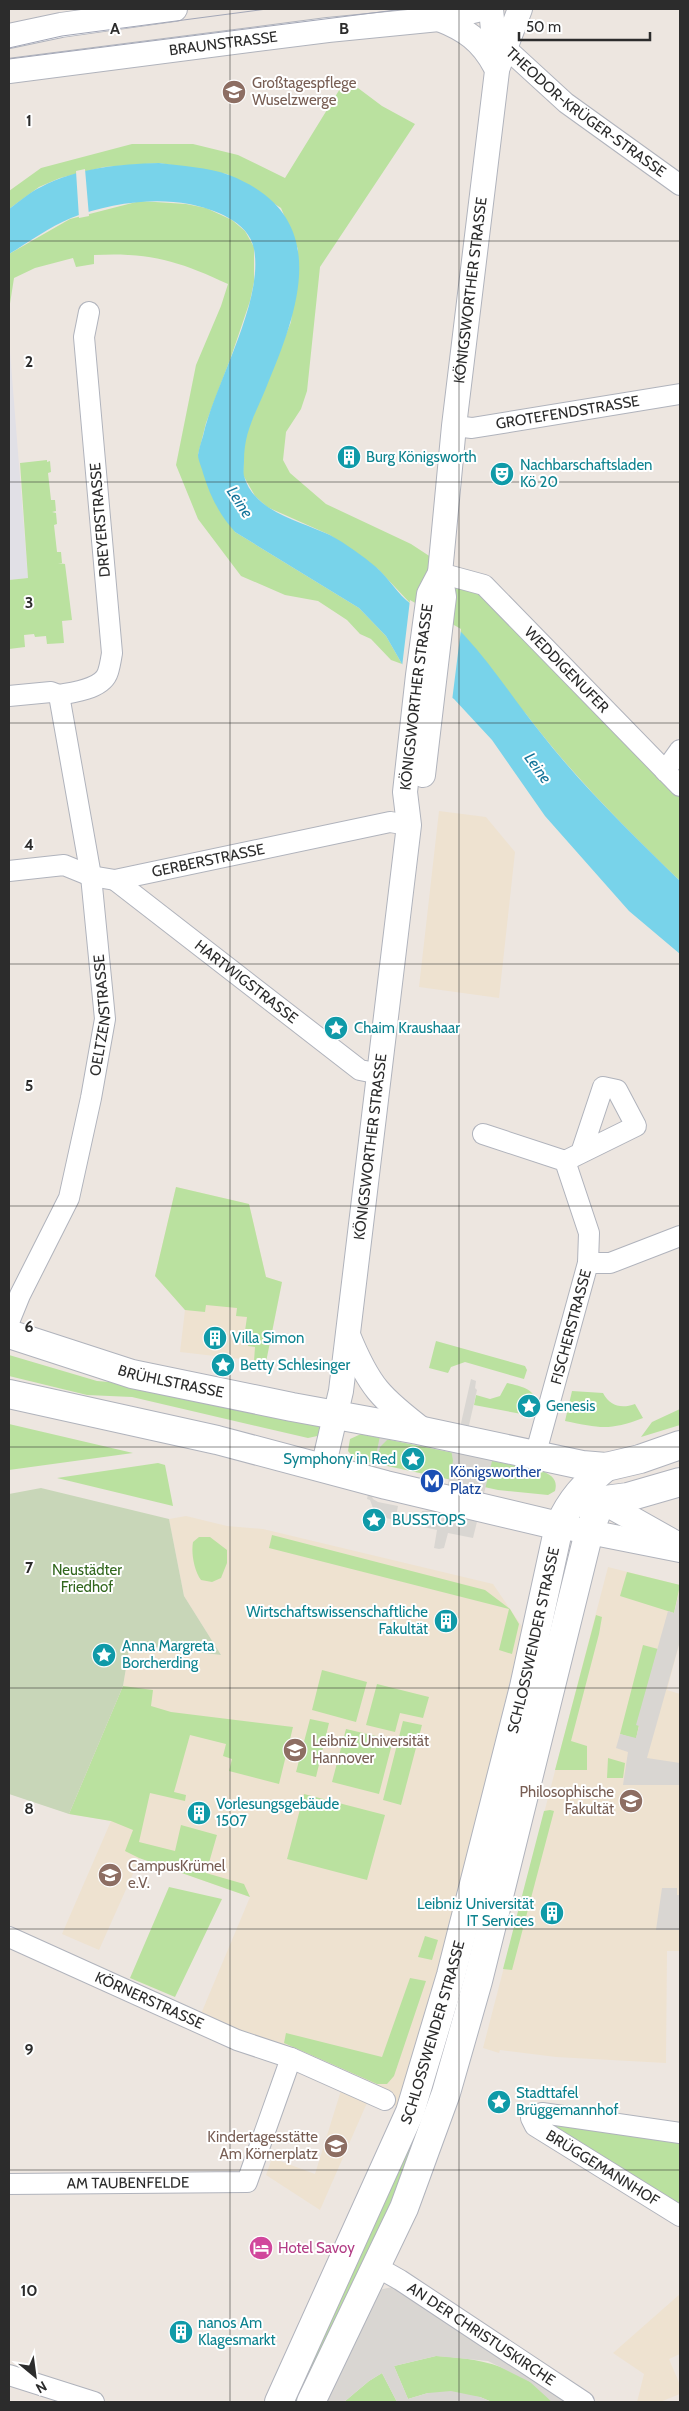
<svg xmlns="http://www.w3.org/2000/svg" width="689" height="2411" viewBox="0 0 689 2411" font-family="Cabin,sans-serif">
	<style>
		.industrial { fill: #e1e0e6 }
		.education { fill: #eee2d0 }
		.green { fill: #bae19f }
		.cemetery { fill: #c8d6b8 }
		.plaza { fill: #d9d6d2 }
		.water { fill: #78d3ea }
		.pier { fill: #ede6e0 }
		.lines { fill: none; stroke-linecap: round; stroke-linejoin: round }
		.minor-casing { stroke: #b0b3bc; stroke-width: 22 }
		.tertiary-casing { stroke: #b0b3bc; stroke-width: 26 }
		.secondary-casing { stroke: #b0b3bc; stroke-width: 30 }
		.minor { stroke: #fff; stroke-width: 20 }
		.tertiary { stroke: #fff; stroke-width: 24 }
		.secondary { stroke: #fff; stroke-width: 28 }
		.tram { stroke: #a2a6b6; stroke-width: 1 }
		.grid { fill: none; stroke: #2c2c2c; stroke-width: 1; stroke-opacity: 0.55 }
		.labels { text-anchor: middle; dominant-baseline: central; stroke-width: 4; stroke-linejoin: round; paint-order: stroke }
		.street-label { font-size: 15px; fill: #2c2c2c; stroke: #fff }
		.education-label { font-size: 15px; fill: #785e54; stroke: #fff; text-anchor: start }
		.culture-label { font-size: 15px; fill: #0d838f; stroke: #fff; text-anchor: start }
		.transit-label { font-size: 15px; fill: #164399; stroke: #fff; text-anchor: start }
		.park-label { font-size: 15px; fill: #32671e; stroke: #fff }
		.hotel-label { font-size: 15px; fill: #b23c85; stroke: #fff; text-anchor: start }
		.water-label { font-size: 16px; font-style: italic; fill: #147499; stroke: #fff }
		.grid-label { font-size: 16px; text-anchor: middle; font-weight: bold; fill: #2c2c2c; stroke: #fff; stroke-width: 4; stroke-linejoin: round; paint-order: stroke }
	</style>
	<rect width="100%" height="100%" fill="#ede6e0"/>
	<!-- industrial -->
	<path class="industrial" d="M10,352L28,578L9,580V353Z"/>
	<!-- education -->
	<path class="education" d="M439,811L486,817L515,852L499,998L419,987Z
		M176,1187L249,1204L266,1277L282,1282L266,1362L180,1352L185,1310L155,1276Z
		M186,1516L227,1526L263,1529L493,1584L523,1628L445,1946L397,2107L385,2100L198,2021L250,1897L140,1858L99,1950L62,1934L111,1821L69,1814L123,1686L130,1644L221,1655L184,1596L169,1519Z
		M608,1567L680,1585V1641L667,1690L680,1694V1951H667L666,2063L556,2057L500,2050L499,2053L483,2048Z
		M343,2084L370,2096L320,2210L266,2175L272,2158L315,2174Z
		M680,2294V2354L669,2359L680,2385V2394L660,2402H637L644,2374L613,2353Z"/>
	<!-- green -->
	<path class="green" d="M346,79L382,106L415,124L320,267L307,391L301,409L286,432L283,460L290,473L326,504L411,544L472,584L680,794V881C626,829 572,775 526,714L410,603L378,569L330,535L267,507L255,496L243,475L244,439L291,322L298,249L281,208L227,174L159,163L104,167L60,178L39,187L9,209V191L41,168L132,144H193L238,155L285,178Z
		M140,201L186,204L206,208L232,220L245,231L254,247V282L250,301L231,357L206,423L198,455L235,532L359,608L386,636L402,664L391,660L371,639L360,634L347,620L318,601L285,595L241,576L198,519L176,465L196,365L221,306L228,284C179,261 149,252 94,255V264L76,267L73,258L35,268L14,278L9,310V254L70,219Z
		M47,460V462L50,461L51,472L48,473L51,500H55L56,511L52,512L56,513L57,524L54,525L57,552H61L62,563H58L65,564L72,620L62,621L64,643L47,644L46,636L35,637L34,634L24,635L25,647L9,649V580L28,578L20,463Z
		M176,1187L249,1204L266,1277L282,1282L266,1362L254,1361L255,1347L248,1346L250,1332L245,1331L247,1317L236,1316L237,1308L206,1305L205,1312L185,1310L155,1276Z
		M436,1341L525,1366L527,1370L524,1379L465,1362L451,1367L448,1373L429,1368Z
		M9,1355L97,1381L121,1383L321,1426L322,1435L308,1438L132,1397L87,1395L9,1376Z
		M507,1383C520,1386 534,1388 537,1403L532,1414L527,1415L474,1405L476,1395L490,1399L500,1396Z
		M572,1391L603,1393C610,1406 621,1409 635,1404L643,1418C609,1431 600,1428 565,1421Z
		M680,1409V1425L641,1437L652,1422Z
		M9,1424L133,1453L9,1470Z
		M361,1434L542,1471C552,1475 558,1480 555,1491L548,1495L498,1490L355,1459L348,1451L350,1439Z
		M158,1463L165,1465L173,1506L57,1478Z
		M272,1535L485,1590L510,1609L519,1624L512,1654L499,1650L509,1609L269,1548Z
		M199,1537H210L227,1550V1563L221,1578L212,1582L201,1580C194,1570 191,1553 193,1542Z
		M627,1572L680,1585L674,1613L620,1596Z
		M596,1615L602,1617L599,1634L571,1741L587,1746V1770H555Z
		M643,1645L658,1649L637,1724L639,1725L636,1739L620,1734Z
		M322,1670L367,1682L356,1722L312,1710Z
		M377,1684L429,1697L423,1718L400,1713L395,1732L366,1725Z
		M123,1686L153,1690L151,1706L171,1712L293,1727L279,1784L229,1771L232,1759L223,1756L226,1744L190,1735L174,1792L186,1795L185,1801L150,1793L139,1842L175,1851L181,1825L217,1835L206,1873L244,1884L250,1897L139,1858L125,1851L133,1830L111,1821L69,1814Z
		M310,1719L329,1723L316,1777L296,1772Z
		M403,1721L422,1725L401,1805L383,1800Z
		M346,1729L393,1740L379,1794L332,1782Z
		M608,1758L625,1763L623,1778H607Z
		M304,1794L385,1815L367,1880L287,1859Z
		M550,1810L554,1811L512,1970L503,1969L544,1811Z
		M169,1887L222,1899L175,1997L130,1978Z
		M425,1936L438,1940L432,1960L418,1957Z
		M468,1955L471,1956L420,2139L301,2402H290Z
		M410,1978L426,1981L394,2076L387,2084H377L284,2043L286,2033L382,2057Z
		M542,2113L680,2133V2216L535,2126Z
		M436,2356C480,2358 523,2367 552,2402H492L480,2397L428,2393L408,2399L394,2366Z
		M382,2373L397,2402H344L369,2381Z"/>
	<!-- cemetery -->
	<path class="cemetery" d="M41,1488L169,1519L184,1596L221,1655L130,1644L123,1686L69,1814L9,1794V1494Z"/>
	<!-- plaza -->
	<path class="plaza" d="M471,1379L476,1381L475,1388L477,1390L467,1434L494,1453L473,1538L448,1533L444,1548L439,1549L434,1548L437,1530L419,1526L422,1511L434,1510L445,1496L453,1461L451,1449L459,1432Z
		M381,1431L393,1434L380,1447L370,1488L371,1494L373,1499L378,1502L398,1506L395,1520L376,1516L370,1500L367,1499Z
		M680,1589V1641L647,1758L680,1763V1785H623L628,1752L616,1748L620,1734L636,1738L639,1726L636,1725L668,1611L674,1613Z
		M662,1888H677V1895H680V1930H656Z
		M392,2287H397L573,2402H552L530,2382L488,2361L436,2356L394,2366L408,2399L428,2393L451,2391L480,2397L492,2402H397L382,2373L369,2381L344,2402H321L379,2290Z"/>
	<!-- water -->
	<path class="water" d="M159,163C181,166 208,167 229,175C334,216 299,309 266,388C255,415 244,432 244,461C244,466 243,472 244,476C254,512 300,521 330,535C346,544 362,555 376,567C389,578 398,595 411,604C427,615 451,620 464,635C492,665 514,700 540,732C582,786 632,834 680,881V954L629,911L545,816L492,740L454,699L402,664L386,636L359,608L235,532C219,514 210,496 203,473C202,468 198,460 198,455C199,449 201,442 203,436C215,383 264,302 254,249C249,221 213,209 189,204C151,197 107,204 71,218C49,227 29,242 9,254V209C19,202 30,192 41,187C77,168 119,164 159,163Z"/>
	<!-- pier -->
	<path class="pier" d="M85,169L89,216L79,218L76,171Z
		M410,600L461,629L452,701L402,667Z"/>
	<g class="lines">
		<!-- minor casing -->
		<g class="minor-casing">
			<g id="minor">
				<path id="s1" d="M494,37L566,103L680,185"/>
				<path id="s2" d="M454,426L472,428L680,394"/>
				<path id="s3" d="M440,573L484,585L680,786"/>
				<path d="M59,695C74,692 103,689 108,672C110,666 111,659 112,653L84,337L89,312"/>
				<path d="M9,696L51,692L59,695"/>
				<path d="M665,771L680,750"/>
				<path id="s4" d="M9,871L64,865L91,876L115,880L390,822L409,825"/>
				<path id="s5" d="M115,880L360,1070L380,1074"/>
				<path d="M483,1134L565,1161L589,1233L588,1263L535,1456"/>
				<path d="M565,1161L636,1126L617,1090L603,1087L581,1153"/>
				<path d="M588,1263H610L680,1236"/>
				<path id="s6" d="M9,1322L20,1295L69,1198L91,1098L105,1019L91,876L59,695"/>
				<path id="s7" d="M9,1937L237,2040L291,2058L385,2100"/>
				<path id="s8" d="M680,2133L542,2113L531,2118L535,2126L680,2216"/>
				<path id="s9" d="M9,2184L247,2182L291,2058"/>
				<path id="s10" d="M377,2267L400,2280L584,2402"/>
				<path d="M9,2375L94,2402"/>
			</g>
		</g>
		<!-- tertiary casing -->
		<g class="tertiary-casing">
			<g id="tertiary">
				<path d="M439,19C465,29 482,41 495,66"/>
				<path d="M9,36L61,25L175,9"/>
				<path d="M498,67L520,9"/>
				<path id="s11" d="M9,71L328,30L439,19L481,9"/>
				<path id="s12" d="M423,775L442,613L444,597L440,573L454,426L497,71L491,9"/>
				<path d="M348,1335C369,1387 381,1398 424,1431"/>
				<path id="s13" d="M323,1468L341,1391L409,825L405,792L418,675L429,594L440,573"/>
				<path d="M601,1501L672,1541"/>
				<path d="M559,1526L680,1550"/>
			</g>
		</g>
		<!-- secondary casing -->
		<g class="secondary-casing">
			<g id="secondary">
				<path id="s14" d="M9,1334L132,1374L292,1407L418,1430L582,1465L606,1467L640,1459L680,1445"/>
				<path d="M9,1394L217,1440L386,1485L559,1526"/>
				<path d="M582,1503L628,1497L680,1482"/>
				<path id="s15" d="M279,2402L410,2112L451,1975L524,1687L559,1526C571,1499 584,1486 606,1467"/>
				<path d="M311,2402L404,2208L446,2093L478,1981L589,1532L601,1501"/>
			</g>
		</g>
		<!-- minor -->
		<use href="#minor" class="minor"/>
		<!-- tertiary -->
		<use href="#tertiary" class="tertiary"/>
		<!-- secondary -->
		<use href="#secondary" class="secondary"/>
		<!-- tram -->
		<path class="tram" d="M9,48L62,36L267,9
			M9,59L404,9"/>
	</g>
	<!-- grid -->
	<path class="grid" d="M230,9V2402M459,9V2402M9,241H680M9,482H680M9,723H680M9,964H680M9,1206H680M9,1447H680M9,1688H680M9,1929H680M9,2170H680"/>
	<!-- icons -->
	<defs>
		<g id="school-disc" transform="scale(1.25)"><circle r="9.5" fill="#8d6e63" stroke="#fff"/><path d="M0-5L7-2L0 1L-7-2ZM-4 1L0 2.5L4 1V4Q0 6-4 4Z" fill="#fff"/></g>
		<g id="building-disc" transform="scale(1.25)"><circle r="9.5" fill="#0f9aa8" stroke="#fff"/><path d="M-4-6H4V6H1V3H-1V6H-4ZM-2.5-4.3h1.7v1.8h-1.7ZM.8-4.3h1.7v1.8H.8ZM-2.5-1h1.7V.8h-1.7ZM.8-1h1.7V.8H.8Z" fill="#fff"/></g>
		<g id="theatre-disc" transform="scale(1.25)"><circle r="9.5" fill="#0f9aa8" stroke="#fff"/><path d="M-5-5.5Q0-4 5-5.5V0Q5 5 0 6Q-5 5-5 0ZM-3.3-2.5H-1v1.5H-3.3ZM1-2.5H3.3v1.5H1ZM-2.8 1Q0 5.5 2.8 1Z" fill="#fff"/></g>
		<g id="sight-disc" transform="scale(1.25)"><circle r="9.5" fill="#0f9aa8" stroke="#fff"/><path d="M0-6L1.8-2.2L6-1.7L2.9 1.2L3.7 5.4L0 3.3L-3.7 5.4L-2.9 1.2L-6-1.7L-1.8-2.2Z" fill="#fff"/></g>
		<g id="metro-disc" transform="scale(1.25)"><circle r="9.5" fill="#1a4fb4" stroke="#fff"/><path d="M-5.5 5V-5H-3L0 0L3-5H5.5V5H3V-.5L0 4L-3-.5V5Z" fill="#fff"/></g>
		<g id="university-disc" transform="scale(1.25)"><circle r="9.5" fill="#8d6e63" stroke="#fff"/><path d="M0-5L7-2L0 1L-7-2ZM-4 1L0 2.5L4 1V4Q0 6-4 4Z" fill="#fff"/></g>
		<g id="hotel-disc" transform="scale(1.25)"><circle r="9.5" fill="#d1479c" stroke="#fff"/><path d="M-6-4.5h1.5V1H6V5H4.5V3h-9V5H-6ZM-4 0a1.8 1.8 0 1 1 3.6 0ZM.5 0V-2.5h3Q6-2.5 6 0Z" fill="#fff"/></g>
	</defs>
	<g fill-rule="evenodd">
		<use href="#school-disc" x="234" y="92"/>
		<use href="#building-disc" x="349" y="457"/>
		<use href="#theatre-disc" x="502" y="474"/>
		<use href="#sight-disc" x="336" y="1028"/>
		<use href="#building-disc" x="215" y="1338"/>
		<use href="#sight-disc" x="223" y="1365"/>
		<use href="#sight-disc" x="529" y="1406"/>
		<use href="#sight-disc" x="413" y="1459"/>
		<use href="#metro-disc" x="432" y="1481"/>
		<use href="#sight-disc" x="374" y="1520"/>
		<use href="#building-disc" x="446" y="1621"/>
		<use href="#sight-disc" x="104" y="1655"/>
		<use href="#university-disc" x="295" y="1750"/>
		<use href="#university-disc" x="631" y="1801"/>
		<use href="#building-disc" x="199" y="1813"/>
		<use href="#school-disc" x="110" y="1875"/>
		<use href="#building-disc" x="552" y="1913"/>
		<use href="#sight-disc" x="499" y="2102"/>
		<use href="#school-disc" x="336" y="2146"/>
		<use href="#hotel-disc" x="261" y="2248"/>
		<use href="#building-disc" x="181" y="2332"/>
	</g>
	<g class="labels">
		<!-- street labels -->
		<g class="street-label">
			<text stroke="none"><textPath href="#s11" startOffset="216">BRAUNSTRASSE</textPath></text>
			<text stroke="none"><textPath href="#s1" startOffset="119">THEODOR-KRÜGER-STRASSE</textPath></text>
			<text stroke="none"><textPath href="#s12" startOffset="488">KÖNIGSWORTHER STRASSE</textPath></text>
			<text stroke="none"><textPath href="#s2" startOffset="115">GROTEFENDSTRASSE</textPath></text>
			<text transform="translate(100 520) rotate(-95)">DREYERSTRASSE</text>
			<text stroke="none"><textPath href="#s3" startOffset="164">WEDDIGENUFER</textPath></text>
			<text stroke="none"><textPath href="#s13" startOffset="778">KÖNIGSWORTHER STRASSE</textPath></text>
			<text stroke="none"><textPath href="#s4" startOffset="204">GERBERSTRASSE</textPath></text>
			<text stroke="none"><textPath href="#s5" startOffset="166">HARTWIGSTRASSE</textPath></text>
			<text stroke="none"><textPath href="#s6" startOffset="324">OELTZENSTRASSE</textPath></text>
			<text stroke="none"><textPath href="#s13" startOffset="325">KÖNIGSWORTHER STRASSE</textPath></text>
			<text transform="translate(571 1327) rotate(-75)">FISCHERSTRASSE</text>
			<text stroke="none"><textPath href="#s14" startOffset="169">BRÜHLSTRASSE</textPath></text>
			<text stroke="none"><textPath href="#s15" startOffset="806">SCHLOSSWENDER STRASSE</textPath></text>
			<text stroke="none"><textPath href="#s7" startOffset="154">KÖRNERSTRASSE</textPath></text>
			<text stroke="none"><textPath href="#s15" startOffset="401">SCHLOSSWENDER STRASSE</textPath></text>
			<text stroke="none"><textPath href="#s8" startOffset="240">BRÜGGEMANNHOF</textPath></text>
			<text stroke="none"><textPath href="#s9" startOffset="119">AM TAUBENFELDE</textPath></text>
			<text stroke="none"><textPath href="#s10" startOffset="124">AN DER CHRISTUSKIRCHE</textPath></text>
		</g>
		<!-- education labels -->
		<g class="education-label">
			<text x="252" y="83">Großtagespflege<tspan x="252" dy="17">Wuselzwerge</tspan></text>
			<text x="312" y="1741">Leibniz Universität<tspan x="312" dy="17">Hannover</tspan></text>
			<text x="614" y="1792" text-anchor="end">Philosophische<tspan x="614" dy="17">Fakultät</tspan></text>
			<text x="128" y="1866">CampusKrümel<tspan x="128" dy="17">e.V.</tspan></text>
			<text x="318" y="2137" text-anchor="end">Kindertagesstätte<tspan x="318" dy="17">Am Körnerplatz</tspan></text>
		</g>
		<!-- culture labels -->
		<g class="culture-label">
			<text x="366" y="457">Burg Königsworth</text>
			<text x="520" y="465">Nachbarschaftsladen<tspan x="520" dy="17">Kö 20</tspan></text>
			<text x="354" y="1028">Chaim Kraushaar</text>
			<text x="232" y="1338">Villa Simon</text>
			<text x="240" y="1365">Betty Schlesinger</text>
			<text x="546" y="1406">Genesis</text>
			<text x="396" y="1459" text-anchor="end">Symphony in Red</text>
			<text x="392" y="1520">BUSSTOPS</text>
			<text x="428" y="1612" text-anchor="end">Wirtschaftswissenschaftliche<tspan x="428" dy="17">Fakultät</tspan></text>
			<text x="122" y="1646">Anna Margreta<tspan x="122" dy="17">Borcherding</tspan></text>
			<text x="216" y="1804">Vorlesungsgebäude<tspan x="216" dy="17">1507</tspan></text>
			<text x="534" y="1904" text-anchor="end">Leibniz Universität<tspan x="534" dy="17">IT Services</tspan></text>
			<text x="516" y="2093">Stadttafel<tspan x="516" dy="17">Brüggemannhof</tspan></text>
			<text x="198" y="2323">nanos Am<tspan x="198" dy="17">Klagesmarkt</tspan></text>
		</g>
		<!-- transit labels -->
		<g class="transit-label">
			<text x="450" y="1472">Königsworther<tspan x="450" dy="17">Platz</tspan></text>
		</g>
		<!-- park labels -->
		<g class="park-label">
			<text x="87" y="1570">Neustädter<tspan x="87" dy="17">Friedhof</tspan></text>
		</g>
		<!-- hotel labels -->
		<g class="hotel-label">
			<text x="278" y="2248">Hotel Savoy</text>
		</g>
		<!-- water labels -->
		<g class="water-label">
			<text transform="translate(240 502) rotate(57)">Leine</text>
			<text transform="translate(538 768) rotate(54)">Leine</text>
		</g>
	</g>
	<g class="grid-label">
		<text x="115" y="34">A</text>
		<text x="344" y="34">B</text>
		<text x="29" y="126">1</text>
		<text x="29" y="367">2</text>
		<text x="29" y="608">3</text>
		<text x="29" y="850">4</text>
		<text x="29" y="1091">5</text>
		<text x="29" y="1332">6</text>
		<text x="29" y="1573">7</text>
		<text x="29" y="1814">8</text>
		<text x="29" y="2055">9</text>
		<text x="29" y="2296">10</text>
	</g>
	<!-- border -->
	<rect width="689" height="2411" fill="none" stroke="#2c2c2c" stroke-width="20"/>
	<!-- north arrow -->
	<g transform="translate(35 2376) rotate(151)" stroke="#ffffff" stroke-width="4" paint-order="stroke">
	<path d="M0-4L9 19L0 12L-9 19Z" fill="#2c2c2c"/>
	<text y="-8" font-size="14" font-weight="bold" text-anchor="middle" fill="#2c2c2c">N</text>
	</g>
	<!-- scale -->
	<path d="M519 32v8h131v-8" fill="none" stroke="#2c2c2c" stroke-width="2.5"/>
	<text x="526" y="32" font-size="15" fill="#2c2c2c" stroke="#ffffff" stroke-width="4" paint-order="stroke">50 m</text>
</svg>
